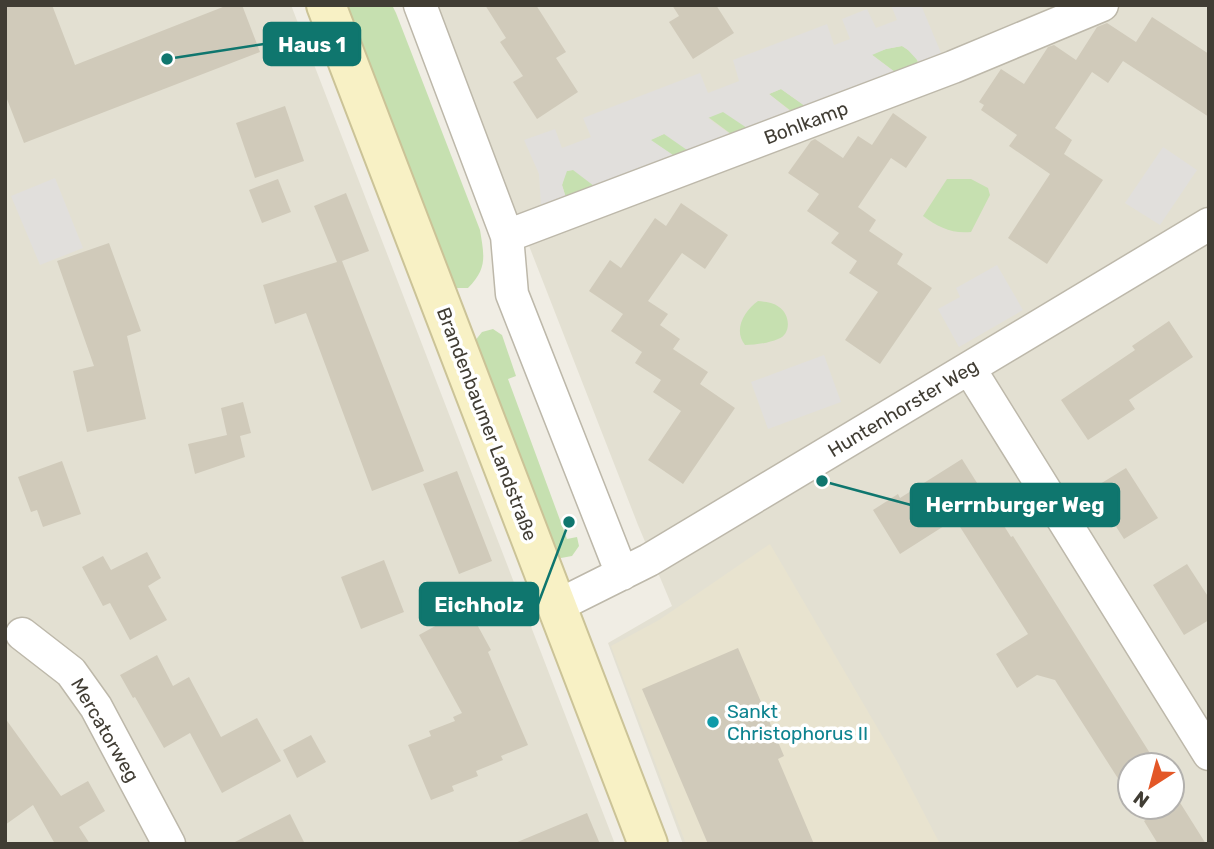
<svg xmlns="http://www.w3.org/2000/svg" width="1214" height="849" viewBox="0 0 1214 849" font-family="Rubik,sans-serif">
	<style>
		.residential { fill: #e3e0d2; fill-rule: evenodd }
		.education { fill: #e8e3cf }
		.green { fill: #c6e0b0 }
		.parking { fill: #e1dfdc }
		.building { fill: #d0caba }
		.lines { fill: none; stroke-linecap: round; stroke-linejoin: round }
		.minor-casing { stroke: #bdb8aa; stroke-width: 35 }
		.secondary-casing { stroke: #cbc397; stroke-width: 42 }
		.minor { stroke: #fff; stroke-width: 32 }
		.secondary { stroke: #f8f1c5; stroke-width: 38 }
		.culture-dot { fill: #0f9aa8; stroke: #fff; stroke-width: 2.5 }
		.labels { text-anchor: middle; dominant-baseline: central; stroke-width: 7; stroke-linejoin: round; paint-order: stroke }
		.street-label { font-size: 19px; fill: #413d34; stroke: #fff }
		.culture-label { font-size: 19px; fill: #0d838f; stroke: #fff; text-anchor: start }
		.leader { fill: none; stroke: #0f766e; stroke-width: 2.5 }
		.callout-dot { fill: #0f766e; stroke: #fff; stroke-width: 2.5 }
		.callout { fill: #0f766e; stroke: #0f766e; stroke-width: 2.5 }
		.callout-label { font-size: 21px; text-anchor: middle; font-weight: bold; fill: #fff }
	</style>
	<rect width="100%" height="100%" fill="#f0ede4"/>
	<!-- residential -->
	<path class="residential" d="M5,5H291L615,844H5Z
		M435,5H1209V844H683L608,643L672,606L638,525ZM1130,765H1172V807H1130Z"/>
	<!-- education -->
	<path class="education" d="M770,544L898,763L940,844H686L611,646L659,620Z"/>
	<!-- green -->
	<path class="green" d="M340,5H392L396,13L480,230C484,255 488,268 468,288H451Z
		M902,46C910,51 919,56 918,67L566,198L562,185L566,171L672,155L650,140L664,134H731L708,117L723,111H791L769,94L781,89L805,106L895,72L871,54L886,49Z
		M947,179H971L988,188L990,195L971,232C952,234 938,227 923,216Z
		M758,301C765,302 773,302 779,307C790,314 792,334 778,339C769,343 755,345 745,345C733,330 744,311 758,301Z
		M493,329L502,335L516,376L508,379L567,539L577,537L579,546L572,556L561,558L553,555L474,342L482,332Z"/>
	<!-- parking -->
	<path class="parking" d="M891,5H921L944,60L918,67L919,62L908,50L902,46L886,49L872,55L896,73L805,106L781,89L769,94L791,112L747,128L723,112L708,118L731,135L687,150L664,134L651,140L673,155L594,186L573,170L567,171L562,185L566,198L541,206L539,174L524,140L555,129L562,148L591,137L583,118L700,73L708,93L739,81L733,60L827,24L834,45L850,39L842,19L867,9L876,28L897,20Z
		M1163,147L1197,170L1160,225L1125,203Z
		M55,178L83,248L40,265L11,196Z
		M997,265L1023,310L959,347L938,309L960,297L956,288Z
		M824,355L841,402L768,429L751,382Z"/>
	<!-- building -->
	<path class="building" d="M5,5H52L75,65L228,5H242L260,52L24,143L5,94Z
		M485,5H536L566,52L556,58L578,92L537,119L513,82L523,76L500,42L506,38Z
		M672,5H716L734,33L693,59L669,22L679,16Z
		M1152,17L1209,54V117L1123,61L1108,83L1092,72L1055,128L1072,140L1064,154L1103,180L1047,264L1008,238L1050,174L1009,146L1017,135L981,110L984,105L979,102L1001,69L1024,84L1048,47L1054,45L1076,60L1097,27L1107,23L1136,42Z
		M285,106L304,161L255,178L236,123Z
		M893,113L927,137L906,168L891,158L858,207L876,220L869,231L903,254L897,264L932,288L880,364L845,340L878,292L849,273L857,261L831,243L839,233L807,211L819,194L788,173L811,141L815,139L843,158L858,136L872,145Z
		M278,179L291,212L262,223L249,190Z
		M346,193L369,251L342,261L424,471L372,491L306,313L275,324L263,285L337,262L314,206Z
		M681,203L728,235L705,269L682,253L648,301L668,314L660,325L680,339L673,349L708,372L700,384L735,408L683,484L648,460L681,411L653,392L661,380L635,363L642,352L611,331L623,314L589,291L610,260L621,268L655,218L666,226Z
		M109,243L141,331L127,336L146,419L87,432L73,371L94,366L57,261Z
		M1169,321L1193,357L1129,400L1135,409L1088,440L1061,400L1135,350L1132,346Z
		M243,402L251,433L240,436L245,457L195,474L188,444L227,435L221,408Z
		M962,459L1011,537L1013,536L1153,758L1143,765H1130V773L1119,780L1055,680L1037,675L1017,688L996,654L1028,634L955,519L900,554L873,510L898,494L900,498Z
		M62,461L81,514L43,527L37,510L31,512L18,477Z
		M1126,468L1158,518L1124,539L1092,489Z
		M457,471L492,561L459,574L423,484Z
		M147,552L161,578L148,586L167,620L130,640L110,603L103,606L82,567L103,556L111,570Z
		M384,560L404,612L361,629L341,577Z
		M1187,564L1209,598V620L1184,635L1153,585Z
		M468,608L491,650L488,652L528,745L501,756L503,760L476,771L478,776L452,786L454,791L431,800L408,745L431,736L429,731L455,721L453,717L462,713L419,635Z
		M738,648L784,756L778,759L814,844H708L642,689Z
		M157,655L173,686L189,677L221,737L257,718L281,761L222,793L190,733L164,748L135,697L133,698L120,675Z
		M5,718L61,796L88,781L105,811L79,827L90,844H55L33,805L5,825Z
		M311,735L326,762L297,778L283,750Z
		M1179,799V801L1206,844H1158L1144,821L1166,807H1172V803Z
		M587,813L600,844H515V843Z
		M290,814L305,844H231Z"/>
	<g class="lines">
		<!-- minor casing -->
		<g class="minor-casing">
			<path id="minor" d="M420,5L507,236L512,294L622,574
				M507,236L953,67L1102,5
				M969,368L1209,754
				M557,606L649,560L1209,224
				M22,634L71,672L96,707L169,844"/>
		</g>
		<!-- secondary casing -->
		<g class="secondary-casing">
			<path id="secondary" d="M326,5L648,844"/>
		</g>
		<!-- minor -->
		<use href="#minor" class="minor"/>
		<!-- secondary -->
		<use href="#secondary" class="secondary"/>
	</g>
	<!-- markers -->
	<circle class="culture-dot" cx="713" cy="722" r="7"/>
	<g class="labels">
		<!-- street labels -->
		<g class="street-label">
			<text transform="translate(806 123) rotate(-21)">Bohlkamp</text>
			<text transform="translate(903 408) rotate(-31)">Huntenhorster Weg</text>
			<text transform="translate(487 424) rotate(69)">Brandenbaumer Landstraße</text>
			<text transform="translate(105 730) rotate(60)">Mercatorweg</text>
		</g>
		<!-- culture labels -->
		<g class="culture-label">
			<text x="727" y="711">Sankt<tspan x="727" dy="22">Christophorus II</tspan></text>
		</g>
	</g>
	<!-- callouts -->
	<path class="leader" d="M167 59L264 44M822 481L911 505M569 522L538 604"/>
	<g class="callout-dot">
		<circle cx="167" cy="59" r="7"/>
		<circle cx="822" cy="481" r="7"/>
		<circle cx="569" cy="522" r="7"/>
	</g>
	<g class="callout">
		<rect x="264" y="23" width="96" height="42" rx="7"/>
		<rect x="911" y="484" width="208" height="42" rx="7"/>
		<rect x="420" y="583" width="118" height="42" rx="7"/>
	</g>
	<g class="callout-label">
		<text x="312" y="52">Haus 1</text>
		<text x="1015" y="512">Herrnburger Weg</text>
		<text x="479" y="612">Eichholz</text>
	</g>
	<!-- border -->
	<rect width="1214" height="849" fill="none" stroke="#413d34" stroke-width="14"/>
	<!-- north arrow -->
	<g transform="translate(1151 786) rotate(216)"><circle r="33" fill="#ffffff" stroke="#b3b1ae" stroke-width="2"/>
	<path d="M0-5L12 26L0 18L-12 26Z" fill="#e35727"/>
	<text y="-10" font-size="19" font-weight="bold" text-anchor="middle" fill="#413d34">N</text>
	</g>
</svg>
